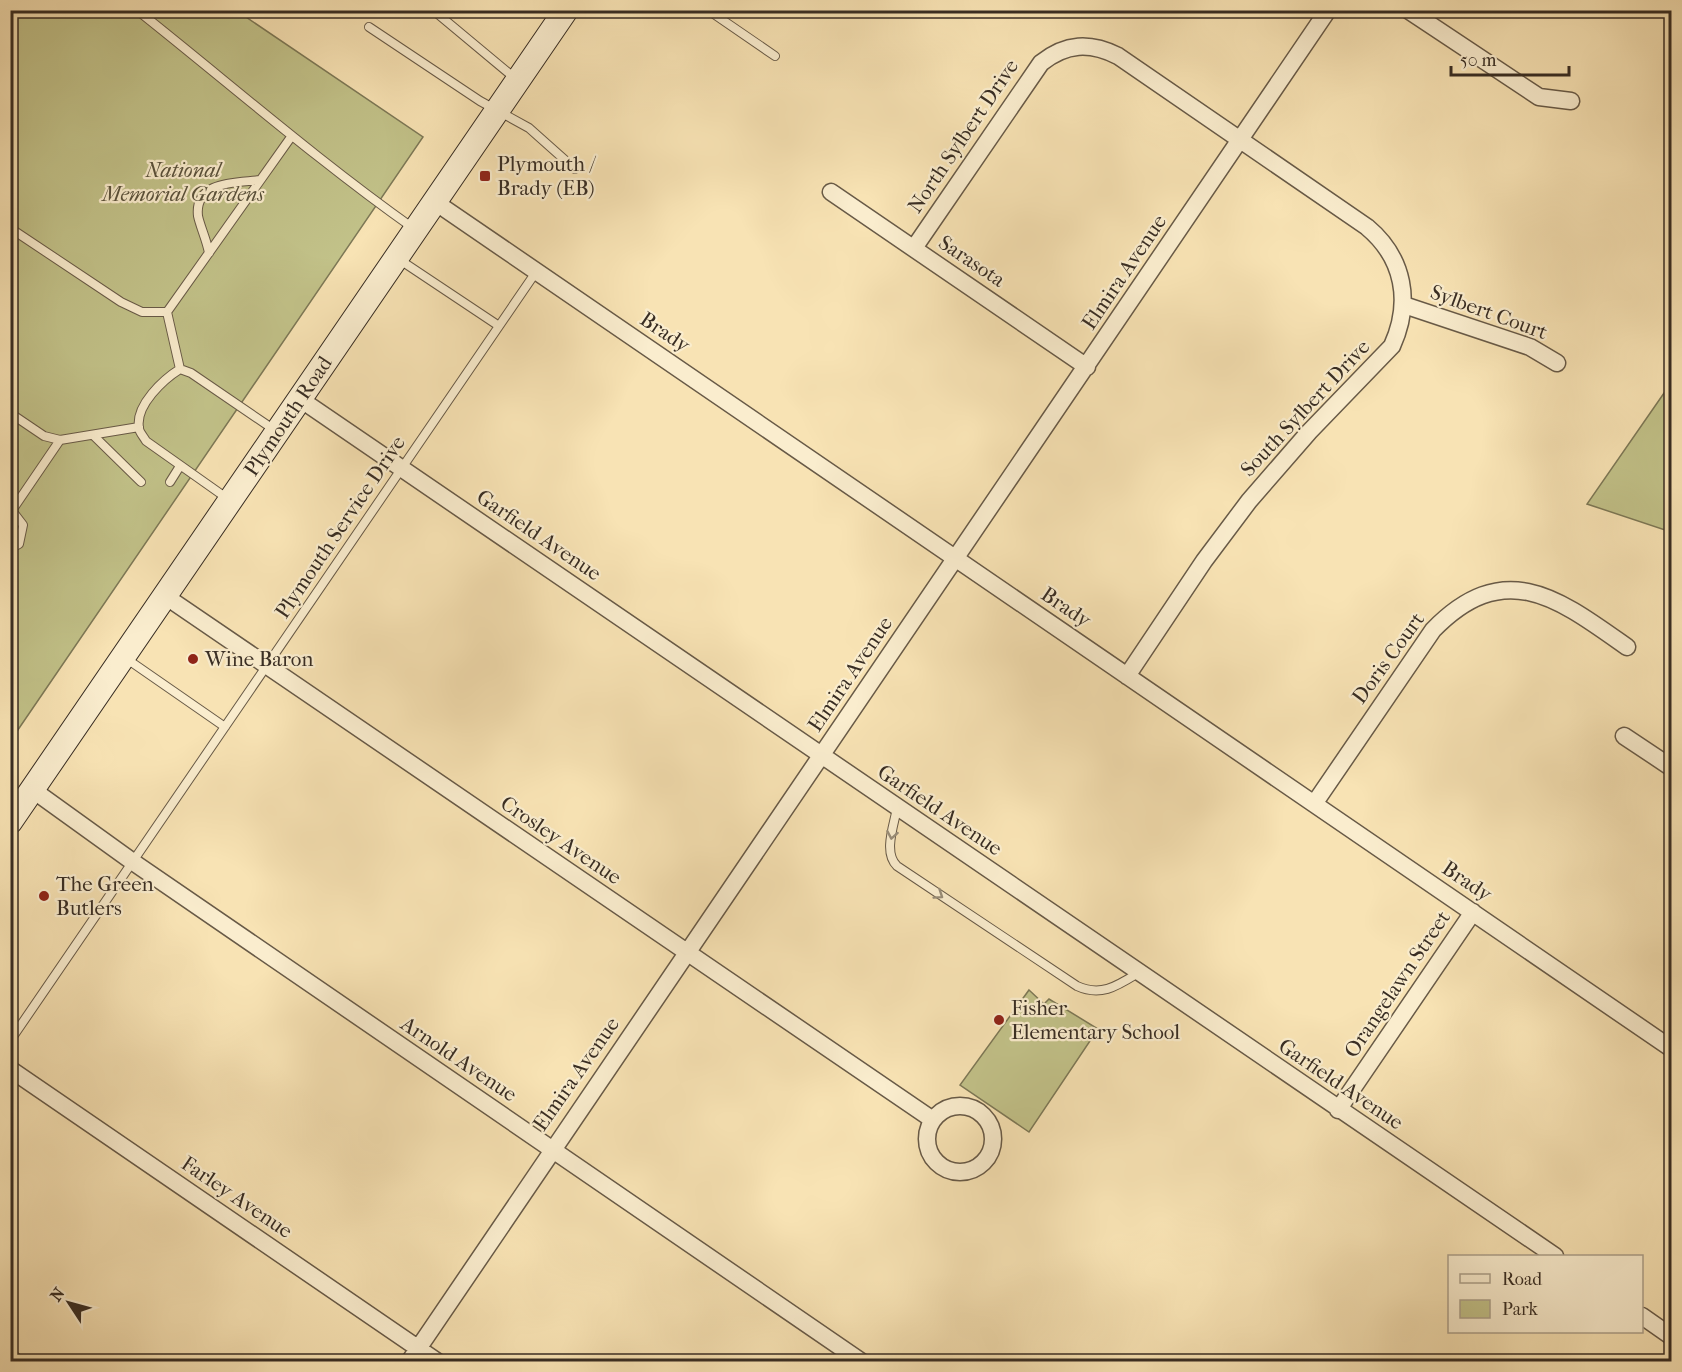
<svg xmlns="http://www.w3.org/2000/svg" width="1682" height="1372" viewBox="0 0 1682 1372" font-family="'IM FELL French Canon',serif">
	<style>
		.green { fill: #c2c289; stroke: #7d7856; stroke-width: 1.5 }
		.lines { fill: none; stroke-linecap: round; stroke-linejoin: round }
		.lane-casing { stroke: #685a47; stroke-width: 10 }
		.street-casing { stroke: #685a47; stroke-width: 19 }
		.secondary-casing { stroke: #382d23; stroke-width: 26 }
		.lane { stroke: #faedce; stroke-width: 8 }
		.street { stroke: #faedce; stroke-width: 16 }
		.secondary { stroke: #faedce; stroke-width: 24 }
		.oneway { stroke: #998d78 }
		.poi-dot { fill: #8f2418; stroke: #faedce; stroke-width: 2 }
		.labels { text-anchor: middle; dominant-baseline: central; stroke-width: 4.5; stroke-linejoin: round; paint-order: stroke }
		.street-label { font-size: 21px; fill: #382d23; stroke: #faedce }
		.poi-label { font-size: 21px; fill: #382d23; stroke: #faedce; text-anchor: start }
		.park-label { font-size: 21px; font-style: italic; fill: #5a523c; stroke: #faedce }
	</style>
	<rect width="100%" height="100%" fill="#f8e3b4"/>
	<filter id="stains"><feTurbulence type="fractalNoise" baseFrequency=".00333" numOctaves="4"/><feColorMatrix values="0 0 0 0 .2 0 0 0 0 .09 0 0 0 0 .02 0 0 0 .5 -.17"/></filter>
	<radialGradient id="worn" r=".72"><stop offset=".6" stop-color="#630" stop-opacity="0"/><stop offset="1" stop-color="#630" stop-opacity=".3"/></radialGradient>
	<!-- green -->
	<path class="green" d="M11,11H237L423,137L11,740Z
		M1671,383V532L1587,504Z
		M1029,990L1044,1004L1049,999L1098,1029L1029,1132L960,1085Z"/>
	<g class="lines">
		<!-- lane casing -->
		<g class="lane-casing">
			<path id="lane" d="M137,10C229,83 317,160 413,228
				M433,10L517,80
				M708,10L775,56
				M10,15L14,10
				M369,27L480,101L529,128L575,169
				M10,228L121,302L142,312H167L291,137
				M209,253C207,241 200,226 198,216C194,180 238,183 260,180
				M397,258L499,326
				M167,312L180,369
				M10,413L44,436L60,440L139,427
				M94,436L141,482
				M170,482L180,466
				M228,499L146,441C144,437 139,432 139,428C135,405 164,379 180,369L191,373L276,431
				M10,508L23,525L19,544L10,549
				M13,509L60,440
				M124,657L225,727
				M897,808C894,825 883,853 897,866L1077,986C1101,997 1117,986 1138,973
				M10,1041L536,272"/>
		</g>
		<!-- street casing -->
		<g class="street-casing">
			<path id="street" d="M1408,10L1539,97L1571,101
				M831,192L1087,367
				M435,202L1672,1049
				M914,248L1041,63C1066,43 1090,42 1118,56L1367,227C1404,258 1412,302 1392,346L1309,432L1249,501L1204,561L1127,676
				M1404,305L1530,347L1557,363
				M300,399L1555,1256
				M165,596L933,1120
				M1624,736L1672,768
				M33,790L133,862L862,1362
				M1314,804L1433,630C1505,556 1559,599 1627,647
				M10,1069L438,1362
				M927 1139a33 33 0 1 1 66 0a33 33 0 1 1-66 0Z
				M1338,1110L1473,912
				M1642,1316L1672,1337
				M10,1358L15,1362
				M409,1362L1328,10"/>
		</g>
		<!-- secondary casing -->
		<g class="secondary-casing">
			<path id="secondary" d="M10,822L566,10"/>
		</g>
		<!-- lane -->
		<use href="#lane" class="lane"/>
		<!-- street -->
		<use href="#street" class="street"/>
		<!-- secondary -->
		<use href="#secondary" class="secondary"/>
	</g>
	<!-- one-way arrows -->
	<defs><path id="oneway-chevron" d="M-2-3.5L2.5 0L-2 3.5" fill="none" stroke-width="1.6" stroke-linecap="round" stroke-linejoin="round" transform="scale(1.5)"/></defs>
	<g class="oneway">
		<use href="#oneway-chevron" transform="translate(892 835) rotate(100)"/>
		<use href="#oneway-chevron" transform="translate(939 895) rotate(34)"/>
	</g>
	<!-- markers -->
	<g class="poi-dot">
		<rect x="479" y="170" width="12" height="12" rx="3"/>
		<circle cx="193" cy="659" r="6"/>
		<circle cx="44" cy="896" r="6"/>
		<circle cx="999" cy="1020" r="6"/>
	</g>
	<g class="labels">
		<!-- street labels -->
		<g class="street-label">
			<text transform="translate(963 136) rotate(-56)">North Sylbert Drive</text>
			<text transform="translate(972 261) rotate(34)">Sarasota</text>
			<text transform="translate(1124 272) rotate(-56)">Elmira Avenue</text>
			<text transform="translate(1489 312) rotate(20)">Sylbert Court</text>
			<text transform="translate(665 332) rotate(34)">Brady</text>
			<text transform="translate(1305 408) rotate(-47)">South Sylbert Drive</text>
			<text transform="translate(288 416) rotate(-56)">Plymouth Road</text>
			<text transform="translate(340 527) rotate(-56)">Plymouth Service Drive</text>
			<text transform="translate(539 535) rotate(34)">Garfield Avenue</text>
			<text transform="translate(1066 607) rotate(34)">Brady</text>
			<text transform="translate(1388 658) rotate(-54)">Doris Court</text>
			<text transform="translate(850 674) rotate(-56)">Elmira Avenue</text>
			<text transform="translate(940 810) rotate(34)">Garfield Avenue</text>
			<text transform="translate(561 840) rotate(34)">Crosley Avenue</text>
			<text transform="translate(1467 881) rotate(34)">Brady</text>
			<text transform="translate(1397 984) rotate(-56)">Orangelawn Street</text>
			<text transform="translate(459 1059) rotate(34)">Arnold Avenue</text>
			<text transform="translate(576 1074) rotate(-55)">Elmira Avenue</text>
			<text transform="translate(1341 1084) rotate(34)">Garfield Avenue</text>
			<text transform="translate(237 1197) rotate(34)">Farley Avenue</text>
		</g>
		<!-- poi labels -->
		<g class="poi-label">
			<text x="497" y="164">Plymouth /<tspan x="497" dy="24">Brady (EB)</tspan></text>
			<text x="205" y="659">Wine Baron</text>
			<text x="56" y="884">The Green<tspan x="56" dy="24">Butlers</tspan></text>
			<text x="1011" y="1008">Fisher<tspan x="1011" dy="24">Elementary School</tspan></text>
		</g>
		<!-- park labels -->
		<g class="park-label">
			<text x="183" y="170">National<tspan x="183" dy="24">Memorial Gardens</tspan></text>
		</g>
	</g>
	<!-- margin -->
	<rect width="1682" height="1372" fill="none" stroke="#f8e3b4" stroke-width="36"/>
	<rect x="12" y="12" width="1658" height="1348" fill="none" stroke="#382d23" stroke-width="3"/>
	<rect x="18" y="18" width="1646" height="1336" fill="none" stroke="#382d23" stroke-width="1.5"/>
	<!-- legend -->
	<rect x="1448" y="1255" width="195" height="78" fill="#faedce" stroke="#aca08a" stroke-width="1.5"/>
	<rect x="1460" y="1274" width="30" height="9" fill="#faedce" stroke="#aca08a" stroke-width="1.5"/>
	<text x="1502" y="1285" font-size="18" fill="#382d23">Road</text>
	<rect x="1460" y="1300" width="30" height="18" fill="#c2c289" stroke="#aca08a" stroke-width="1.5"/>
	<text x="1502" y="1315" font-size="18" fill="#382d23">Park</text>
	<!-- north arrow -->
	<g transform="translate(69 1303) rotate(306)" stroke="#faedce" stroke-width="4.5" paint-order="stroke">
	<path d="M0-4.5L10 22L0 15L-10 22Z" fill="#382d23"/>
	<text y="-9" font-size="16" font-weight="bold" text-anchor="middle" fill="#382d23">N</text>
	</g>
	<!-- scale -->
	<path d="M1451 66v9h118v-9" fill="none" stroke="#382d23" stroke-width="3"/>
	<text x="1460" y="66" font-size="18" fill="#382d23" stroke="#faedce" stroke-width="4.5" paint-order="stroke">50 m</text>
	<rect width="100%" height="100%" filter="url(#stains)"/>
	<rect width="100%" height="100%" fill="url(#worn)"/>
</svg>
